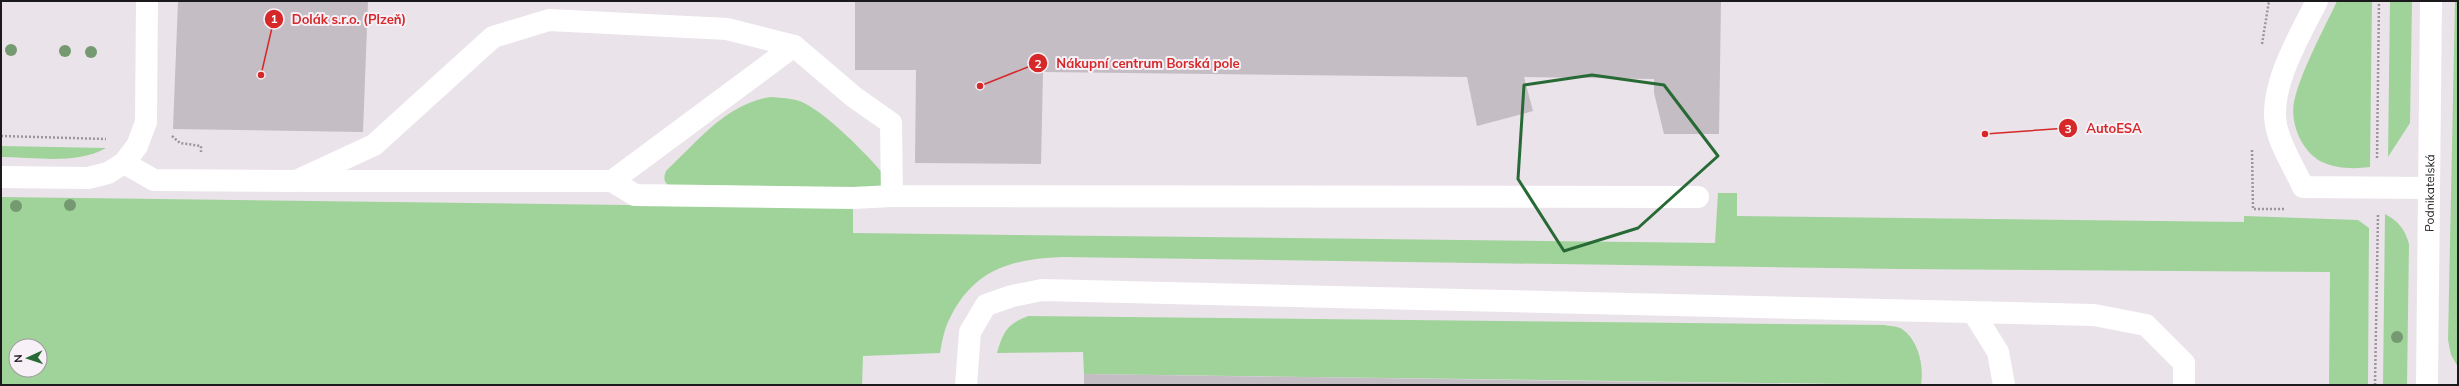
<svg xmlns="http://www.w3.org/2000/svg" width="2459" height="386" viewBox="0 0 2459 386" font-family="Mulish,sans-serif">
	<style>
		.green { fill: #a0d39a; fill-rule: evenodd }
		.building { fill: #c4bdc4 }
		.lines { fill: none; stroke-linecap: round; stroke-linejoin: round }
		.path { stroke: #9c969c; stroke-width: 2.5; stroke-dasharray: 2 2; stroke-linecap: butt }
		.minor { stroke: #fff; stroke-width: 22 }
		.tree { fill: #759a71 }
		.marked { fill: none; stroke: #286a35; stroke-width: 3; stroke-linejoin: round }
		.labels { text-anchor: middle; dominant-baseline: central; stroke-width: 4; stroke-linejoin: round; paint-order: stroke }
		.street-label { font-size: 12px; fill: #1c191c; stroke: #f7f0f7 }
		.leader { fill: none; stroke: #d62828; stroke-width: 1.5 }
		.callout-dot { fill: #d62828; stroke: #f7f0f7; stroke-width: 1.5 }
		.mark-label { font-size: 12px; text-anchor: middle; font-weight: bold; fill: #fff }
		.callout-label { font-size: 13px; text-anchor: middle; font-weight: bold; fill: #d62828; stroke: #f7f0f7; stroke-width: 4; stroke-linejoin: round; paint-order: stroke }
	</style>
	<rect width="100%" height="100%" fill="#eae3ea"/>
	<!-- green -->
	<path class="green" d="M2337,1H2372L2370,167C2354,169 2338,169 2322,162C2302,152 2290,124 2294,102C2300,73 2324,29 2337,1Z
		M2390,1H2412L2410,123L2388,157Z
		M2455,1H2458V367L2451,355L2448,340Z
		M771,97C782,98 794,98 804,103C828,115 867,154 884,175L882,188L668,185C663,180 664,177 666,171C698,141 726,104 771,97Z
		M1,146L106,148C76,165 35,157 1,157Z
		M1718,193H1737V216L2244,222V216L2358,220L2369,228L2368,385H2329L2330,272L1900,269L1062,257C1010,259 973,270 949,320C944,330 942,342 940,353L863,356L862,385H1V197L853,208V233L1715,243ZM16,346H40V370H16Z
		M2385,214C2398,221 2405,229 2409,244L2407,385H2383Z
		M1028,316L1884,325C1889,326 1897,326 1902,329C1919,341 1924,366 1921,385L1084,374L1083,352L997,353C1003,332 1007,324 1028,316Z"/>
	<!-- building -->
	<path class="building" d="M178,1H368L363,132L173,129Z
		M855,1H1721L1719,134H1664L1654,93V79L1524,77L1533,111L1477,126L1467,77L1043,72L1041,164L915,163L916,70H855Z
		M1084,374L1797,384L1796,385H1084Z"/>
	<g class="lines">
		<!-- path -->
		<path class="path" d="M2262,44L2269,1
			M1,136L106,139
			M172,136L180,143L201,146V152
			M2252,150L2253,209H2285
			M2377,158L2379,1
			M2375,385L2378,215"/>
		<!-- minor -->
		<g class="minor">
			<path d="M2317,1C2300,35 2269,86 2276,125C2280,146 2294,167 2303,187L2429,188"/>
			<path d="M124,163L154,180L296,181L374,145L493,37L549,20L727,29L794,46L854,97L891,123L892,196L1698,197"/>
			<path d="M1,177L88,178L108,173L124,163L137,146L146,122L147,1"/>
			<path d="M302,181H612L794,46"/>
			<path d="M612,181L635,195L853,198L892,196"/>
			<path d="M1973,312L1998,352L2004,385"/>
			<path d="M966,385L970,332L986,305L1012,296L1042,290L2094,315L2146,325L2184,363V385"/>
			<path id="s1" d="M2427,385L2431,1"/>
		</g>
	</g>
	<!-- trees -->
	<g class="tree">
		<circle cx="11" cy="50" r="6"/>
		<circle cx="65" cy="51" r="6"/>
		<circle cx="91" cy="52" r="6"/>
		<circle cx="70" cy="205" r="6"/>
		<circle cx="16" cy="206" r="6"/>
		<circle cx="2397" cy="337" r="6"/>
	</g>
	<!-- marked area -->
	<path class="marked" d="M1592,75L1664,85L1718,156L1638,228L1564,251L1518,179L1524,85Z"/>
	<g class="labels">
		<!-- street labels -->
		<g class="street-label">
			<text stroke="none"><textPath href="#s1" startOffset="192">Podnikatelská</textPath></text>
		</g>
	</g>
	<!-- callouts -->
	<path class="leader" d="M261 75L274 19M980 86L1038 63M1985 134L2068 128"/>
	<g class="callout-dot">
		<circle cx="261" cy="75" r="4"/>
		<circle cx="980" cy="86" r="4"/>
		<circle cx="1985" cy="134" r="4"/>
		<circle cx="274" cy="19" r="10"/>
		<circle cx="1038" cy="63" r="10"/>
		<circle cx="2068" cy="128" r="10"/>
	</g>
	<g class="mark-label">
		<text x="274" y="23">1</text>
		<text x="1038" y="68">2</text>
		<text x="2068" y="133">3</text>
	</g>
	<g class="callout-label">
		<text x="349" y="24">Dolák s.r.o. (Plzeň)</text>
		<text x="1148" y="68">Nákupní centrum Borská pole</text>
		<text x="2114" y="133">AutoESA</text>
	</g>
	<!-- border -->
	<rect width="2459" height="386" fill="none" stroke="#1c191c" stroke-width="4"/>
	<!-- north arrow -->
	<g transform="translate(28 358) rotate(267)"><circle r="19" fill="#f7f0f7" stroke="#9f9a9f"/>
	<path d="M0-3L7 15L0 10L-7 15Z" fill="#286a35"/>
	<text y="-6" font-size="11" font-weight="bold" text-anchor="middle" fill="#1c191c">N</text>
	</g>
</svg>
